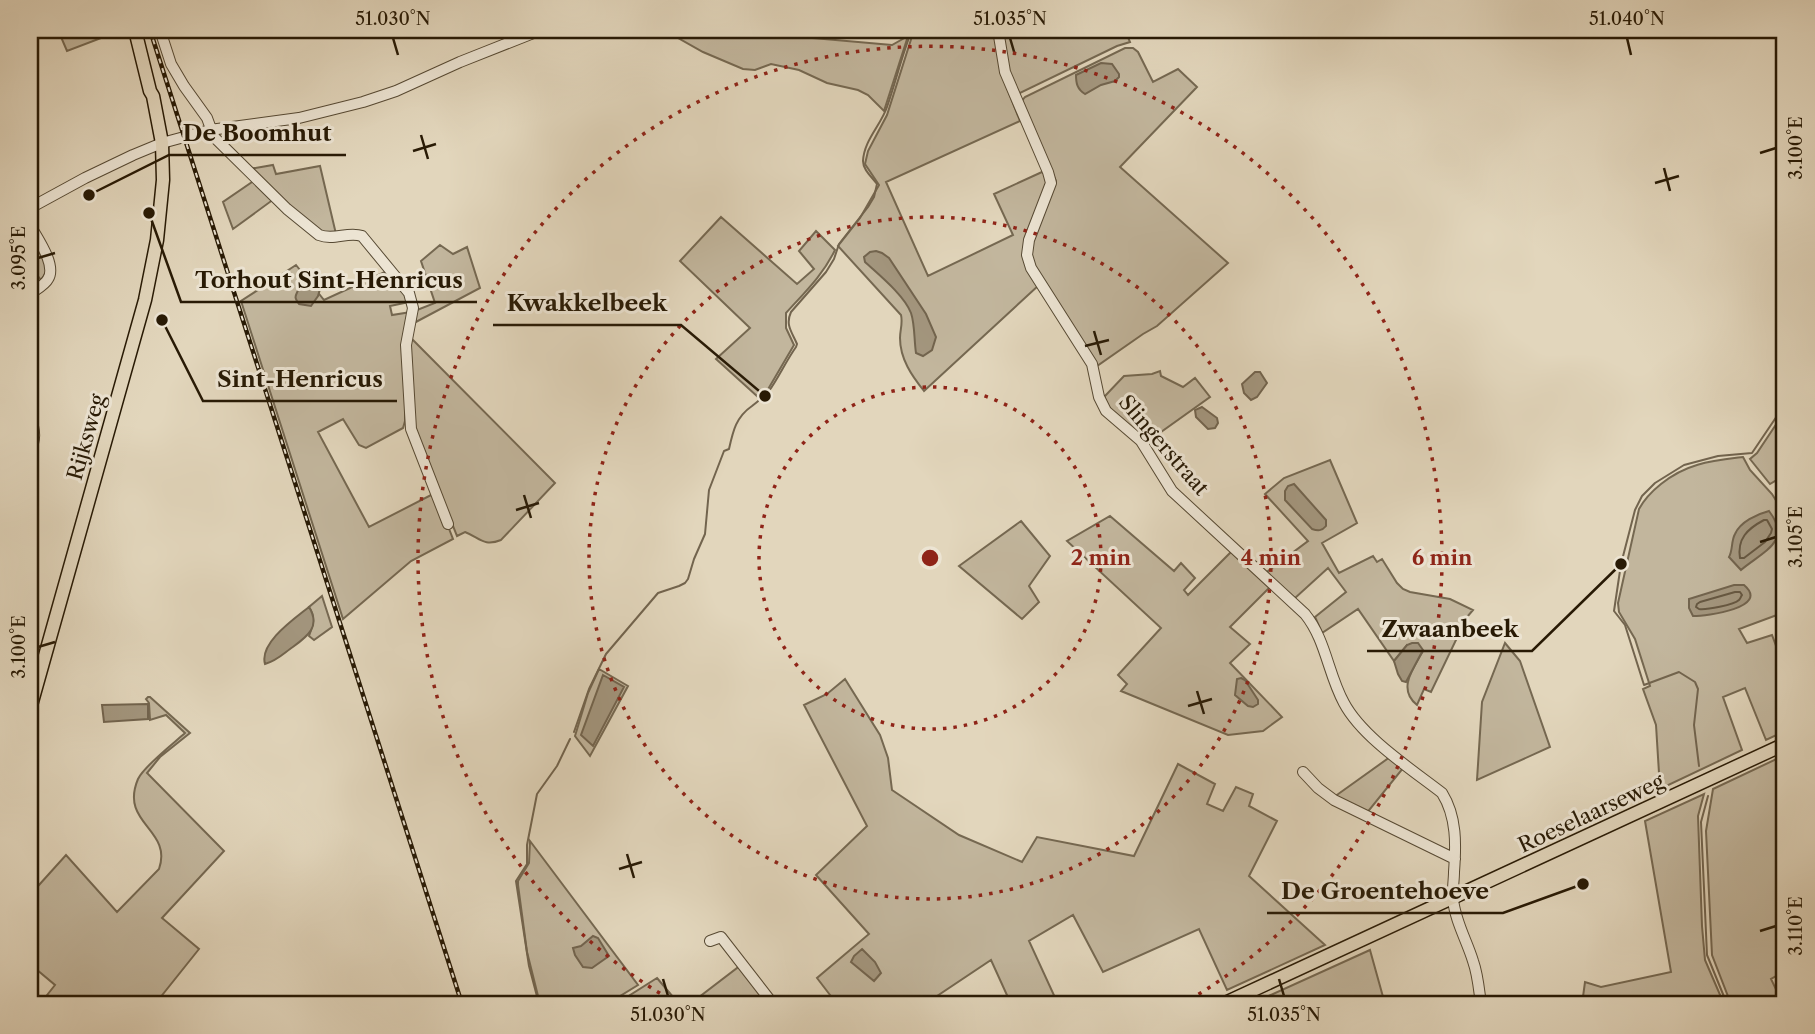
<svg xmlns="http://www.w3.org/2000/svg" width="1815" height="1034" viewBox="0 0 1815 1034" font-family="'Libre Caslon Text',serif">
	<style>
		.green { fill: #c2b69d; stroke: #756851; stroke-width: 2 }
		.water { fill: #a3967e; stroke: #72644e; stroke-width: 2 }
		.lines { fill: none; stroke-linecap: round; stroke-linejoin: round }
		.shore { stroke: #665842; stroke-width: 2 }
		.stream { stroke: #72644e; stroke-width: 2 }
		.minor-casing { stroke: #564933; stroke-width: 12 }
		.major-casing { stroke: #281a05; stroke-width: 15 }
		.minor { stroke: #ece4d3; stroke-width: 10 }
		.major { stroke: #e2d6bc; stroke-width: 12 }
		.rail-casing { stroke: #281a05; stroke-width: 4.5 }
		.rail { stroke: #ece4d3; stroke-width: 2; stroke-dasharray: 5; stroke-linecap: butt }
		.ticks { fill: none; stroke: #281a05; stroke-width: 2.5 }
		.ring { fill: none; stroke: #8f2418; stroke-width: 3.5; stroke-dasharray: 3.5 7 }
		.labels { text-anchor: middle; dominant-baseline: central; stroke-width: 6; stroke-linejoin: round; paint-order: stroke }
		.street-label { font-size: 21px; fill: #281a05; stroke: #ece4d3 }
		.centre { fill: #8f2418; stroke: #ece4d3; stroke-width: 3.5 }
		.ring-label { font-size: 21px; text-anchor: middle; font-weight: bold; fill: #8f2418; stroke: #ece4d3; stroke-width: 6; stroke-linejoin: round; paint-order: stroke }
		.leader { fill: none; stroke: #281a05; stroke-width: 2.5 }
		.callout-dot { fill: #281a05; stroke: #ece4d3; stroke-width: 2.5 }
		.callout-label { font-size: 23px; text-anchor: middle; font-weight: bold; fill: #281a05; stroke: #ece4d3; stroke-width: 6; stroke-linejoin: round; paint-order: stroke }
		.neatline { fill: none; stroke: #281a05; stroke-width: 2.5 }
		.ticks-label { font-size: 18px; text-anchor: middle; fill: #281a05 }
	</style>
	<rect width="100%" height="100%" fill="#e2d6bc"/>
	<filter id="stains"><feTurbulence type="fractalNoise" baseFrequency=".00286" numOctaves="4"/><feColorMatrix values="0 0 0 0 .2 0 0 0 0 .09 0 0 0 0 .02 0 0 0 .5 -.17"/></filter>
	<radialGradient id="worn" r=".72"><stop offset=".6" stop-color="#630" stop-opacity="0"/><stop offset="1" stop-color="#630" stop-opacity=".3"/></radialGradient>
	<!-- green -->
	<path class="green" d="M58,30H122L67,51Z
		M664,30H770L790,36L892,45L908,36L884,111L868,95L858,90L827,83L799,70L771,64L755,70L743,69L703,52Z
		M914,30H995L1002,75L1020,121L886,182L928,276L1013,235L994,194L1042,172L1046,175L1047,185L1024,248L1039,285L924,391C912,376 900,359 900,338C900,330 903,323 901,315L838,246L860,218L879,185L865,164L868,151L887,115Z
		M1001,30H1125L1130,42L1117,46L1018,94L1009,75Z
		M1125,48H1133L1138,52L1153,82L1178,69L1197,87L1120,167L1228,263L1157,326L1143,334L1097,366L1032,263V240L1056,181L1021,102L1025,97Z
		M273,165L276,174L320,166L336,234L317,231L249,169Z
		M255,180L274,199L233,229L223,202Z
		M721,217L797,284L814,269L799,251L816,231L835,250C823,275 804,293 786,313V328L794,345L767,391L758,397L716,359L750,328L680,261Z
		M30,236L47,265V271L41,280L37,275L30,281Z
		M440,245L453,254L467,247L480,288L414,323L417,310L435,303L421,261Z
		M296,265L324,300L389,270L409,302L390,306L392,315L411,312L405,340V421L403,428L366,448L359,445L343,419L318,432L369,527L435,493L453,539L411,561L343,619L241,301Z
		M410,337L555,483L501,540C484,547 480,538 465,532L457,536L415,429Z
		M1160,371L1161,376L1183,387L1195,378L1210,397L1147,442C1132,429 1110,416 1104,397L1124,376L1152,374Z
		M1785,411V475L1770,484L1750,459L1757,453Z
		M1743,457L1750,470L1772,494L1785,515V566L1778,570L1785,586V612L1739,629L1747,643L1772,635L1785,670V731L1766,740L1745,688L1723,697L1742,750L1660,789L1656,725L1643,689L1650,686L1635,639L1619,612L1618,603L1639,509C1645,498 1651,492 1661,484C1687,463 1711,461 1743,457Z
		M1330,460L1357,523L1322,543L1339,573L1373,556L1377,562L1382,559L1397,583L1403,589L1410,592L1450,599L1473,610L1467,617L1431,692L1424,689L1417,705C1397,689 1413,669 1423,651L1407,645L1394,661L1358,609L1322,633L1315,617L1346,592L1328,568L1294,599L1264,574L1308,541L1265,494L1284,478Z
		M1110,516L1174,571L1181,563L1195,578L1184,590L1188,595L1232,551L1270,587L1230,627L1250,644L1230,663L1282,717L1263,731L1228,735L1121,691L1127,684L1118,675L1161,628L1067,541Z
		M1021,521L1050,556L1029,586L1039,602L1022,619L959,566Z
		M322,596L332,627L314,640L309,636C313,625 316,617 309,607Z
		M1505,643L1520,661L1550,747L1477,780L1482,702Z
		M599,669L628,686L590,756L575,736L588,693Z
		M845,679L880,735L888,758L892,790L959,835L1022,862L1037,837L1134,856L1178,764L1215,784L1207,804L1223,811L1236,787L1253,794L1249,806L1277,821L1249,876L1325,945L1227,990L1199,929L1103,972L1073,915L1029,941L1058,1004H1011L991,960L925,1004H837L817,978L869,934L816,875L867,826L804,705L827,694Z
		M148,697H150L190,733L160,757L147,773L224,851L162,918L199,949L155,1004H40L55,985L30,964V895L66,855L117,912L159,869C173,829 119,824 138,779C144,766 174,743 185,733L166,715L150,720L149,703L146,699Z
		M1785,755V971L1771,979L1783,1004H1731L1712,955L1706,831L1713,789Z
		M1390,757L1404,767L1366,814L1334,797Z
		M1704,794L1698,816L1702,926L1705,960L1724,1004H1582L1585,982L1601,987L1671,972L1645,821Z
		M530,841L638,985L607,1004H540L527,952L518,885V881L529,863Z
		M1370,950L1385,1004H1251Z
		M741,965L771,1004H690Z
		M657,978L679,1004H616Z"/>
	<!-- water -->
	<path class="water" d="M1101,63L1112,64L1119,74V77L1115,81L1101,85L1085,94C1077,89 1076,83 1076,75Z
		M876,251L882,253L889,258L926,314L936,337L932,350L923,356L916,353C914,340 915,325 911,313C904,295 879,275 865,262L864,257L870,252Z
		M302,275L320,289L318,296L311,306L299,304C293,296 296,296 299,288C301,283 299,280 302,275Z
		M1255,372H1260L1267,383L1257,397L1251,400L1244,393L1242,384Z
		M1202,407L1217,418L1218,423L1215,428L1208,429L1196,417L1195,410Z
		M1294,484L1326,520V526C1322,531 1318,531 1312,529L1285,500V491L1288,486Z
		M1769,511C1793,542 1762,552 1741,570L1729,557C1733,550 1731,541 1735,534C1740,522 1757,514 1769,511Z
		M1734,585H1744C1771,608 1706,616 1693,616L1689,608V599Z
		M309,607C322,628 305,638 290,649C282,655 276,661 265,664C259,643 294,619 309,607Z
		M1412,643H1418L1423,650L1406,682L1402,681L1398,674L1394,661L1407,645Z
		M603,675L624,687L593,746L581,735Z
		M1241,678L1245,680L1258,700V704L1253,707L1248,706L1235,695L1237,679Z
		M148,704V719L104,722L102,705Z
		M593,936L598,938L609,956L592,968L583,967L575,955L573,948L581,946Z
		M862,949L875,962L881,973L874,981L851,962L854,956Z"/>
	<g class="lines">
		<!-- shore -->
		<path class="shore" d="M1764,520H1767L1772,529L1771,533L1765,542L1744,558H1740C1737,539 1747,529 1764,520Z
			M1735,592H1740L1742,595C1741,596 1741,598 1739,600C1734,605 1706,610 1699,609L1696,607L1697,604L1700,602Z"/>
		<!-- stream -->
		<path class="stream" d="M574,732L589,689L606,654L658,593L679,586L685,583L688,579L694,559L705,534L709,490L724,451L729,449C733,431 736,417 752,406C758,401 764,397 769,391C779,377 786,361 796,347L797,344C792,332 785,325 791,312L826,272L834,259L839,244L868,207L874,197L877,184C872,177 863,170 863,161C864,140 881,125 887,107C896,81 902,55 912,30
			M1699,766L1694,725L1698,689L1695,682L1679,672L1644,685L1625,625L1614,611L1621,564L1635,510L1642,496L1655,483L1684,465L1718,456L1752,453L1785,404
			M1708,796L1701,822L1707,955L1727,1004
			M539,1004L529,966L516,881L527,864V845L537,794L557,766L570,739"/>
		<!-- minor casing -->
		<g class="minor-casing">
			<path id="minor" d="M160,30L171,64L184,86L207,118L214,137L287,209L319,235C334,241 348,231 362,236L409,293L413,308L406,345L411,429L448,524
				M998,30L1005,72L1048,172L1051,183L1029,240L1027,255L1031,268L1092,364L1099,397L1106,411L1141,441L1172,491L1305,614C1326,640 1328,674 1344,703C1362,737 1411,769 1442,793C1457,817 1456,845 1454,872C1454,881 1452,891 1453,899C1455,921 1467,941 1473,961C1478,975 1479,990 1481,1004
				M30,208L85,178L133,155L162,143L210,130L299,118L363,102L396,91L460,62L541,30
				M30,225C37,238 57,265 48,279C45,285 35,290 30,294
				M30,418C35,429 36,440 30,450
				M1303,772L1318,788L1334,800L1455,859
				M710,941L721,937L773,1004"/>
		</g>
		<!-- major casing -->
		<g class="major-casing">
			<path id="major" d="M30,709L145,300L157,240L163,180L162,143L153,96L150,91L135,30
				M1223,1004L1785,744"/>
		</g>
		<!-- minor -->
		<use href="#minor" class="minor"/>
		<!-- major -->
		<use href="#major" class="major"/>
		<!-- rail casing -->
		<g class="rail-casing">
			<path id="rail" d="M150,30L462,1004"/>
		</g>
		<!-- rail -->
		<use href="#rail" class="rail"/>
	</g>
	<!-- ticks -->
	<path class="ticks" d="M393,38L398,55M1010,38L1015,55M1627,38L1631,55M421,135L428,159M413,151L436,144M1760,153L1776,148M1664,168L1670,191M1655,183L1679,176M38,258L55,253M1094,331L1101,355M1085,346L1109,340M524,495L531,518M516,510L539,503M1760,542L1776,537M38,647L55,642M1197,691L1204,714M1188,706L1212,699M627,854L634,878M619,869L642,862M1760,931L1776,926M663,979L668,996M1279,979L1284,996"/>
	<!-- distance rings -->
	<g class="ring">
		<circle cx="930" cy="558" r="171"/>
		<circle cx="930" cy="558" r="341"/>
		<path d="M678 1004A512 512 0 1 1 1182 1004"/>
	</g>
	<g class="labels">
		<!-- street labels -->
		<g class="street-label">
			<text transform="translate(86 437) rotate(-74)">Rijksweg</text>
			<text transform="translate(1164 445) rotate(49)">Slingerstraat</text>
			<text transform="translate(1591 813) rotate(-25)">Roeselaarseweg</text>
		</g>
	</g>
	<circle cx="930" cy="558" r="10" class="centre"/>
	<g class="ring-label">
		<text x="1101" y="565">2 min</text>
		<text x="1271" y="565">4 min</text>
		<text x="1442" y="565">6 min</text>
	</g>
	<!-- callouts -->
	<path class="leader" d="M89 195L169 155H346M149 213L181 302H477M765 396L681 325H493M162 320L203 401H397M1621 564L1532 651H1367M1583 884L1503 913H1267"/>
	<g class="callout-dot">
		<circle cx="89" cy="195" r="7"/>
		<circle cx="149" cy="213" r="7"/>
		<circle cx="765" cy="396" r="7"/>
		<circle cx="162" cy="320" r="7"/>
		<circle cx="1621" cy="564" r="7"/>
		<circle cx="1583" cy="884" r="7"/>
	</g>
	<g class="callout-label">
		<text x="257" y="141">De Boomhut</text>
		<text x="329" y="288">Torhout Sint-Henricus</text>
		<text x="587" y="311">Kwakkelbeek</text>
		<text x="300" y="387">Sint-Henricus</text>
		<text x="1450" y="637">Zwaanbeek</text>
		<text x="1385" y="899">De Groentehoeve</text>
	</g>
	<!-- margin -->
	<rect width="1815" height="1034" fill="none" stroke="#e2d6bc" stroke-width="77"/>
	<rect x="38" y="38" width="1738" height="958" class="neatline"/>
	<g class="ticks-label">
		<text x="393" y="25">51.030°N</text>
		<text x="1010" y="25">51.035°N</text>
		<text x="1627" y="25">51.040°N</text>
		<text transform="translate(1796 148) rotate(-90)" y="6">3.100°E</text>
		<text transform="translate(19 258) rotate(-90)" y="6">3.095°E</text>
		<text transform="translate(1796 537) rotate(-90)" y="6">3.105°E</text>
		<text transform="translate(19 647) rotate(-90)" y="6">3.100°E</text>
		<text transform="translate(1796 926) rotate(-90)" y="6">3.110°E</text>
		<text x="668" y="1021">51.030°N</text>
		<text x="1284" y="1021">51.035°N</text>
	</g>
	<rect width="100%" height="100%" filter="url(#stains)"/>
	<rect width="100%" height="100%" fill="url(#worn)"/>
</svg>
